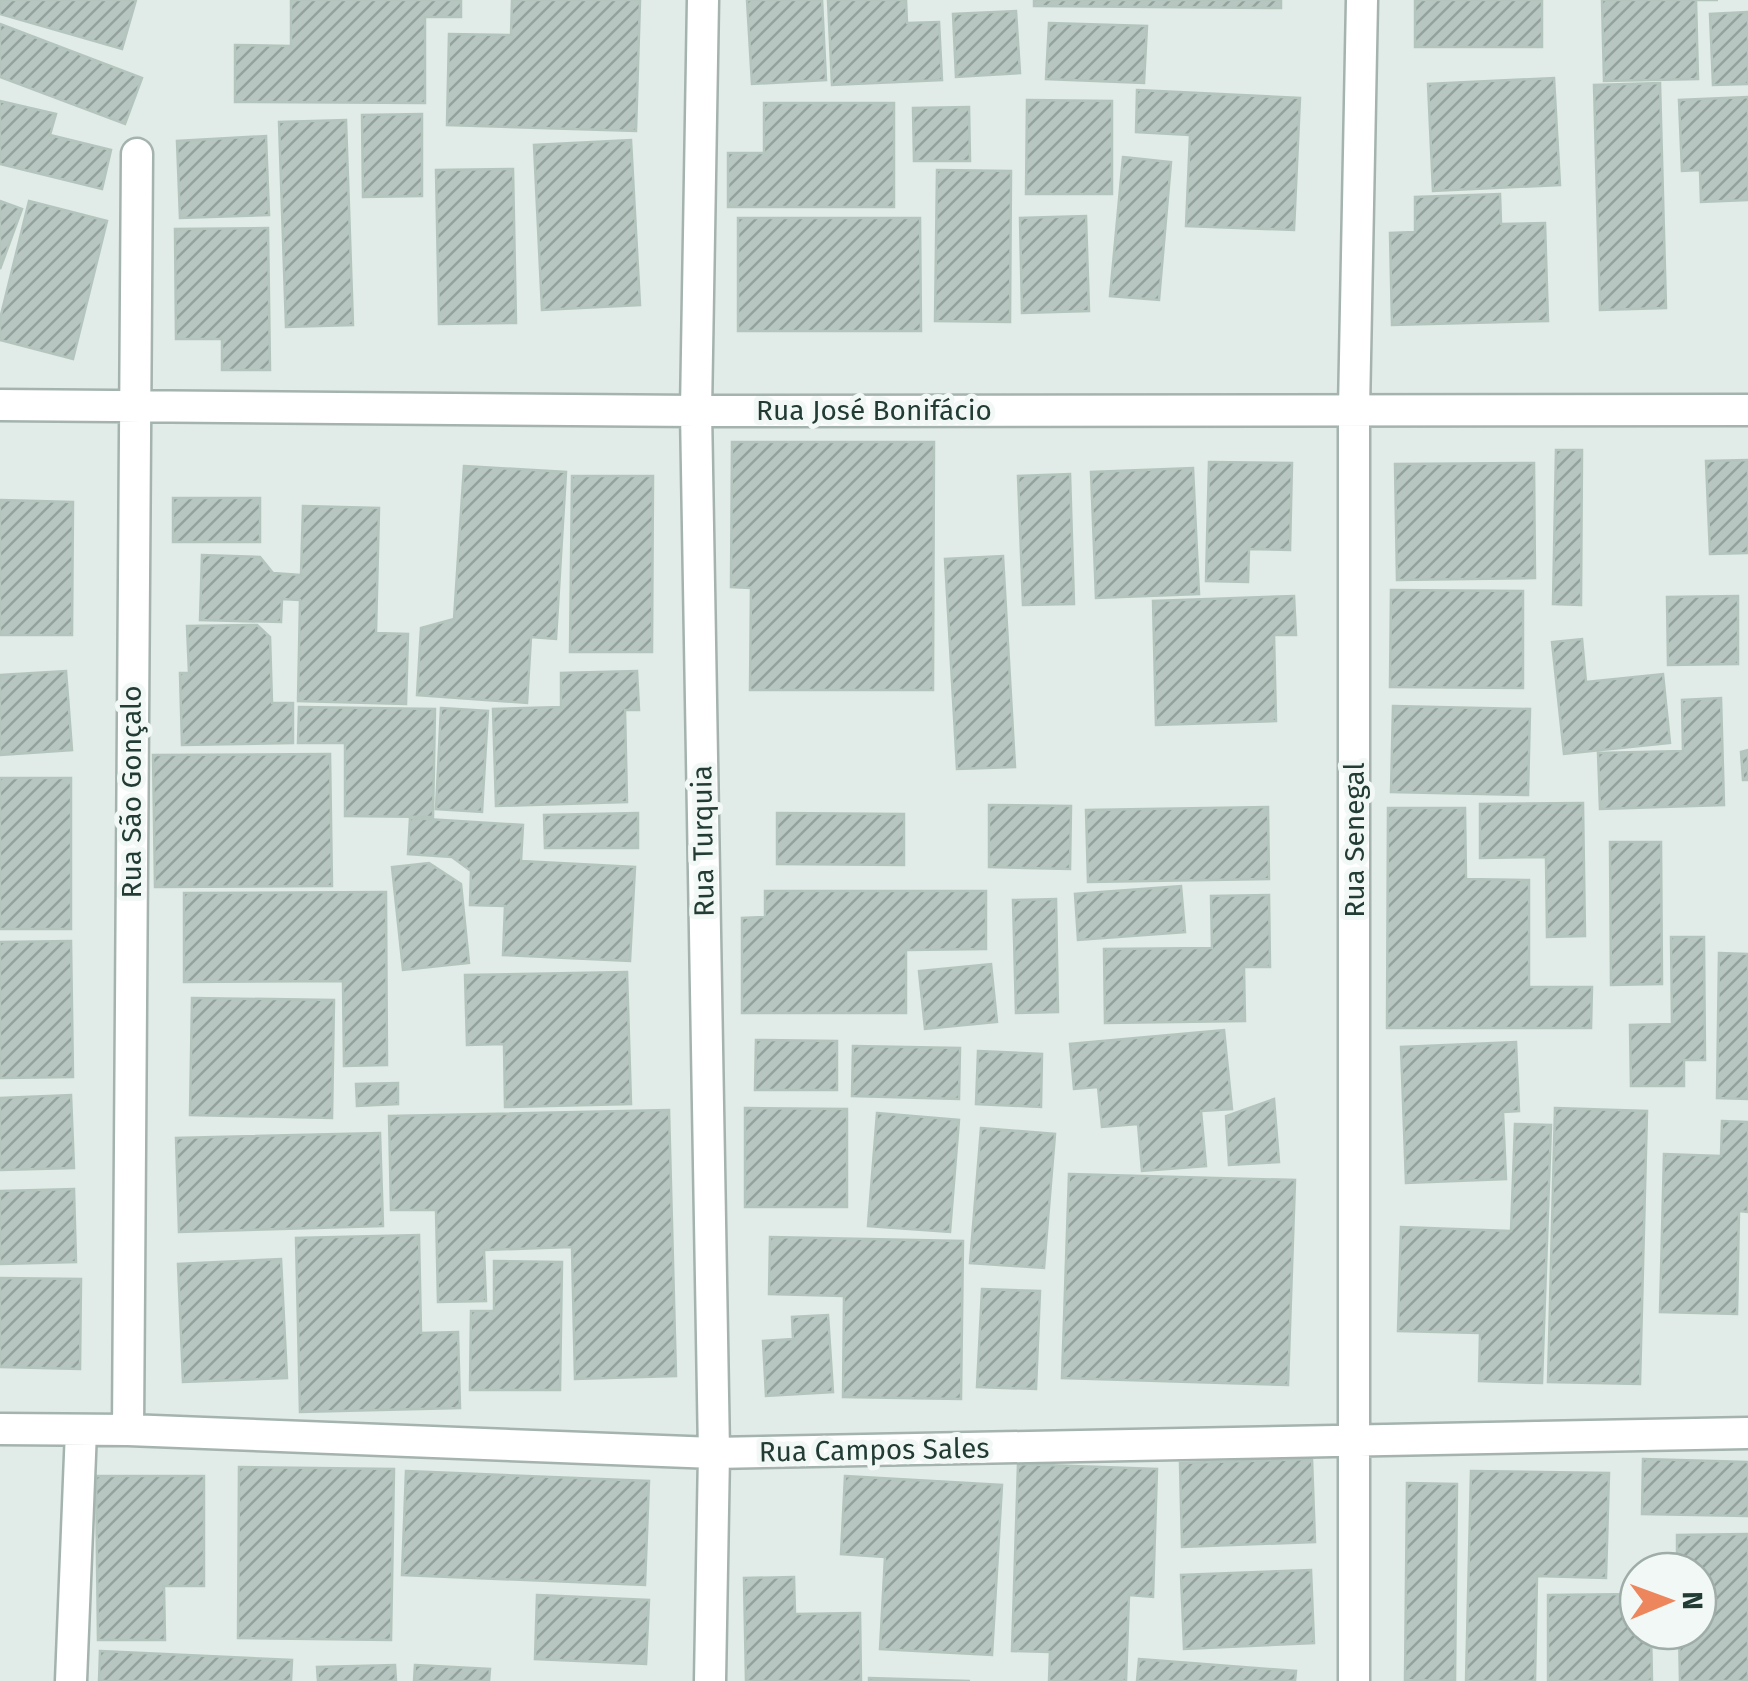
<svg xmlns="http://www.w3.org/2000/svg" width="1748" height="1681" viewBox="0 0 1748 1681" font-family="'Fira Sans',sans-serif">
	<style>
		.building { fill: url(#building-hatch); stroke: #b4c5be; stroke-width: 2.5 }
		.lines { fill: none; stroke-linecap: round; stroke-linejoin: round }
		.street-casing { stroke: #a4b3ae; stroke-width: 35 }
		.street { stroke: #fff; stroke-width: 30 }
		.labels { text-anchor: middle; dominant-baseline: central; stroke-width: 10; stroke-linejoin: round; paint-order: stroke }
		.street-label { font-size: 28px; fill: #223c35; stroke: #f2f8f5 }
	</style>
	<defs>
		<pattern id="building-hatch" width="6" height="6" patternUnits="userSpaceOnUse" patternTransform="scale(2.5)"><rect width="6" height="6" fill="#b7c6c0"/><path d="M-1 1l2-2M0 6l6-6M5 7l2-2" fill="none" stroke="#94a29d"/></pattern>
	</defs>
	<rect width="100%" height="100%" fill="#e1ebe7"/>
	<!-- building -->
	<path class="building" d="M0,0H136L122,49L0,14Z
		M291,0H461V17H425V103L235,102V45L291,46Z
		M512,0H640L636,131L447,125L449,34L511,35Z
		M747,0H822L826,80L752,84Z
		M828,0H906L907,23L939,22L942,80L832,85Z
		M1034,0H1281V8L1034,6Z
		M1415,0H1542V47H1415Z
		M1602,0H1718H1696L1698,79L1604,81Z
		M1016,11L1020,73L956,77L953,14Z
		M1748,12V84L1713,85L1710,14Z
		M1049,23L1147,26L1144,83L1046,79Z
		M0,24L142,78L125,124L0,77Z
		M1554,78L1560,185L1433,191L1428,84Z
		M1660,83L1666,308L1600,310L1594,85Z
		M1137,90L1300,98L1294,230L1186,226L1190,135L1136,132Z
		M1748,97V200L1701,202L1700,170L1682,171L1679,100Z
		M1027,100L1112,101V194H1026Z
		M0,101L56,114L50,135L111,150L102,189L0,164Z
		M764,103H894V207H728V153H764Z
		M969,107L970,161H914L913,108Z
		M422,114V196L363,197L362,115Z
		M346,120L353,325L286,327L279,122Z
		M266,136L269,215L180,218L177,141Z
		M631,140L640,305L542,310L534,145Z
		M1123,157L1171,162L1159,300L1110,296Z
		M513,169L516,323L439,324L436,170Z
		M937,170L1011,171L1010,322L935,321Z
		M1500,194L1501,224L1545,223L1548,321L1392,325L1390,233L1415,232V197Z
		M0,201L22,209L0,269Z
		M29,201L107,221L73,359L0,340V319Z
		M1086,216L1089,311L1022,313L1020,218Z
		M738,218H920L921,331H738Z
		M268,228L270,370H222V339H176L175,229Z
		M732,442H934L933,690H750L751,588L731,587Z
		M1556,450H1582L1581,605L1553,604Z
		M1748,460V553L1710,554L1706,461Z
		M1209,462L1292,463L1290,550L1249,549L1248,582L1206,581Z
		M1534,463L1535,578L1397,580L1395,464Z
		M464,466L566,472L556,639L531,637L527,703L417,695L421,628L454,619Z
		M1193,468L1199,594L1096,598L1091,472Z
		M1070,474L1074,604L1023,605L1018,476Z
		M572,476H653L652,652H570Z
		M173,498H260V542H173Z
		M0,500L73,502L72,635H0Z
		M303,506L379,508L376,633L408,634L406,704L298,701L300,600L282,599L281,622L200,620L202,555L260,557L273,573L301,575Z
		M1003,556L1015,767L957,769L945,559Z
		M1391,590L1523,591V688L1390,687Z
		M1294,596L1296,635H1274L1276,721L1156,725L1153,601Z
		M1738,596V664L1668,665L1667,597Z
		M257,625L270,637L272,703H293V743L182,745L180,673H189L187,626Z
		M1582,639L1586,682L1663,674L1670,743L1564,754L1552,642Z
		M66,671L72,750L0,755V675Z
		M637,671L639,710H625L627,802L496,806L493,709L561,707V673Z
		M1721,698L1724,805L1600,809L1598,753L1683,751L1682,700Z
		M1393,706L1530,709L1528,795L1391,792Z
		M299,707L435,709L433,817L345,816V743H298Z
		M441,708L488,711L482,812L436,809Z
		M1748,750V780H1743L1741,752Z
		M330,754L332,886L155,887L153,755Z
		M0,778H71V929H0Z
		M1583,803L1585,936L1547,937L1546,857L1480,858V804Z
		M989,805L1071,806L1070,869L989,867Z
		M1268,807L1269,879L1088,882L1086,810Z
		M1388,808H1465L1466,879L1529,880V987H1592L1591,1028H1387Z
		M638,813V848H545L544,815Z
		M777,813L904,814V865L777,864Z
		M410,818L523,825L521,861L635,867L630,961L503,955L505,906L470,905L471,871L452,857L408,854Z
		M1610,842H1661L1662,984L1611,985Z
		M429,863L461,884L469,963L403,970L392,867Z
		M1181,886L1185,932L1078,940L1075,894Z
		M765,891H986V949L906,950V1013H742V918L765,917Z
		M386,892L387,1065L344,1066L343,981L184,982V893Z
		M1269,895L1270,967H1244L1245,1021L1105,1023L1104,949L1212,948L1211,896Z
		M1056,899L1058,1012L1016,1013L1013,900Z
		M1671,937H1704L1705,1060H1684V1086H1631L1630,1025L1672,1024Z
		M71,941L73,1077L0,1078V942Z
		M1719,953L1748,954V1099L1717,1098Z
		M991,964L997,1022L925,1029L919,971Z
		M627,972L631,1104L505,1107L504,1044L467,1045L465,975Z
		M192,998L334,1000L332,1118L190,1115Z
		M1224,1030L1232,1109L1201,1111L1206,1166L1142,1171L1138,1124L1102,1127L1098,1087L1074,1089L1070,1044Z
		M756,1040L837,1041V1090H755Z
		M1516,1042L1519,1111L1503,1112L1506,1179L1406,1183L1401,1047Z
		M853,1046L960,1048L959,1099L852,1096Z
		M978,1051L1042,1054L1041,1107L976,1104Z
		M398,1083V1104L357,1106L356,1084Z
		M71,1095L74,1168L0,1170V1098Z
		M1274,1099L1279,1162L1229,1165L1226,1116Z
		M745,1108L847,1109V1207H745Z
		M1555,1108L1647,1111L1640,1384L1548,1382Z
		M669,1110L676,1376L575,1379L572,1247L484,1250L486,1301L438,1302L436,1210H391L389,1116Z
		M877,1113L959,1120L950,1232L868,1226Z
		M1722,1121L1748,1122V1212L1739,1211L1737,1314L1660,1312L1664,1154L1721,1156Z
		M1515,1124L1551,1125L1542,1383L1479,1381L1480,1333L1398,1331L1401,1227L1511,1231Z
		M981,1128L1055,1134L1044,1268L970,1263Z
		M380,1133L383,1226L179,1232L176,1138Z
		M1069,1174L1295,1180L1288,1385L1062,1378Z
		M74,1189L76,1262L0,1264V1191Z
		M419,1235L421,1333L458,1332L460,1408L300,1412L296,1238Z
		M770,1237L963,1241L961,1399L843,1397L844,1296L769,1294Z
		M281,1259L287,1378L183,1382L178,1264Z
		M494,1261L562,1262L560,1390H470L471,1311H494Z
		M0,1278L81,1279L80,1369L0,1367Z
		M982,1289L1040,1291L1036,1389L977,1387Z
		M828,1315L833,1392L766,1396L763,1341L793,1339L792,1317Z
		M1312,1459L1315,1542L1182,1547L1180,1463Z
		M1643,1459L1748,1462V1516L1642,1514Z
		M1018,1464L1157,1469L1153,1597L1129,1595L1126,1681H1049L1050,1652L1012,1651Z
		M239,1467L394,1469L391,1640L238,1638Z
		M406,1471L649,1481L645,1585L402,1575Z
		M1471,1471L1609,1473L1606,1578L1537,1576L1535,1681H1466Z
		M96,1476H204V1586H164L165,1640H98Z
		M845,1476L1002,1485L992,1655L880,1649L885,1557L841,1554Z
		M1407,1483L1457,1484L1455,1681L1405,1680Z
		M1748,1534V1681H1680L1679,1631H1698V1571H1677V1535Z
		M1311,1570L1314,1643L1184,1649L1181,1575Z
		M794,1577L795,1614L860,1613L861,1681H746L744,1578Z
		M1638,1594V1631H1651L1652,1681H1548V1595Z
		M537,1595L649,1600L646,1664L535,1659Z
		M100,1651L292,1660L291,1681H99Z
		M1139,1659L1296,1671L1295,1681H1137Z
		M395,1665L396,1681H318L317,1667Z
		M415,1665L490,1669L489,1681H414Z
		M869,1678L970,1681H869Z"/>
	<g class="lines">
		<!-- street casing -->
		<g class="street-casing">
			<path id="street" d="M703,0L696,411L714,1453L710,1681
				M0,405L696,411L1748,410
				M0,1429L128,1430L714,1453L1748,1433
				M128,1430L137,154
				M71,1681L81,1430
				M1354,1681V409L1362,0"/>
		</g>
		<!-- street -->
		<use href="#street" class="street"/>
	</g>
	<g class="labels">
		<!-- street labels -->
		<g class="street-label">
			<text x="874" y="410">Rua José Bonifácio</text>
			<text transform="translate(131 792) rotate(-90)">Rua São Gonçalo</text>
			<text transform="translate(1354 840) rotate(-90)">Rua Senegal</text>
			<text transform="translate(703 841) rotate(-91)">Rua Turquia</text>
			<text transform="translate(874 1450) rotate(-1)">Rua Campos Sales</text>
		</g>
	</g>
	<!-- north arrow -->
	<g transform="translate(1668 1601) rotate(89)"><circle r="48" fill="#f2f8f5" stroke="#9fada8" stroke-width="2.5"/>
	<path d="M0-8L18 38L0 25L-18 38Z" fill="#ed855d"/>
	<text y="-15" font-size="28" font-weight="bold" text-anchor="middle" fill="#223c35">N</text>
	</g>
</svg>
